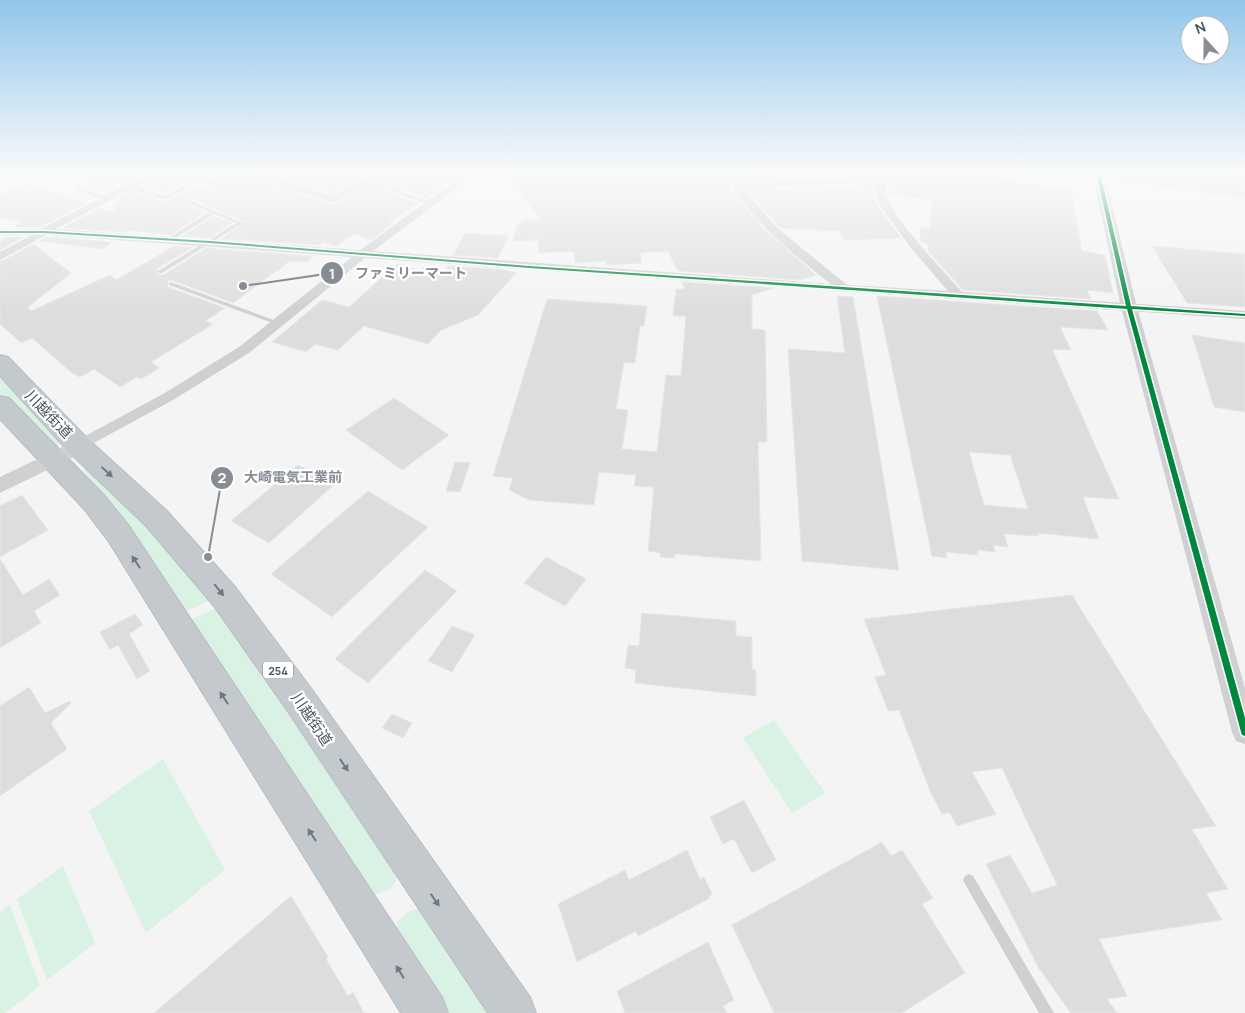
<svg xmlns="http://www.w3.org/2000/svg" width="1245" height="1013" viewBox="0 0 1245 1013" font-family="Manrope,'Noto Sans JP',sans-serif">
	<style>
		.green { fill: #d9f2e3 }
		.building { fill: #ddddde; stroke: #e5e6e7; fill-rule: evenodd }
		.lines { fill: none; stroke-linecap: round; stroke-linejoin: round }
		.trunk-casing { stroke: #b9bec3; stroke-width: 2 }
		.service { fill: #ced0d2; fill-rule: evenodd }
		.minor { fill: #ced0d2; fill-rule: evenodd }
		.tertiary { fill: #ced0d2; fill-rule: evenodd }
		.trunk { fill: #c4c9cd; fill-rule: evenodd }
		.cycleway-casing { stroke: #fff; stroke-width: 3 }
		.cycleway { fill: #00873e; fill-rule: evenodd }
		.oneway { fill: #6f7881 }
		.labels { text-anchor: middle; dominant-baseline: central; stroke-width: 4.5; stroke-linejoin: round; paint-order: stroke }
		.shield { fill: #fff; stroke: #808990; stroke-width: 1 }
		.shield-label { font-size: 11px; font-weight: bold; fill: #4a5661 }
		.near-street-label { font-size: 15px; fill: #4a5661; stroke: #fff }
		.leader { fill: none; stroke: #868d94; stroke-width: 2 }
		.callout-dot { fill: #868d94; stroke: #fff; stroke-width: 2 }
		.mark-label { font-size: 15px; text-anchor: middle; font-weight: bold; fill: #fff }
		.callout-label { font-size: 14px; text-anchor: middle; font-weight: bold; fill: #868d94; stroke: #fff; stroke-width: 4.5; stroke-linejoin: round; paint-order: stroke }
	</style>
	<rect width="100%" height="100%" fill="#f4f4f4"/>
	<!-- green -->
	<path class="green" d="M0,372L63,442L60,445L52,447L0,394Z
		M90,465L215,598L181,614L125,520L83,470Z
		M217,608L398,869C396,890 388,892 368,895L188,621Z
		M774,720L825,793L792,813L743,738Z
		M163,759L225,870L146,933L89,811Z
		M63,866L95,943L47,980L17,899Z
		M10,905L40,986L5,1013H0V912Z
		M422,907L497,1013H445L396,933L398,920L408,912Z"/>
	<!-- building -->
	<path class="building" d="M66,172H147L128,182L105,173L99,174L98,178L120,186L109,192Z
		M166,172L190,180L164,194L141,186Z
		M188,172H241L332,205L389,172H432L451,181L427,198L389,185L385,189L387,192L419,203L389,222L393,224L371,240L354,234L336,246L322,242L320,245L221,239L245,222L188,197L183,199L184,203L205,212L170,235L127,230L124,232L62,228L100,208L114,212L120,197L133,190L165,202L200,184L212,188L227,178L220,175L211,180Z
		M266,172H361L365,175L332,194Z
		M506,172L738,174L882,172L881,174L737,181L731,184L730,187L741,202L763,228L816,275L800,280L678,271L668,251L640,253L642,263L607,265L606,261L575,263L574,251L539,253L538,240L513,241L517,224L525,220L540,219Z
		M896,172H976L975,175L1071,189L1082,251L1105,255L1113,293L1087,290L1091,299L963,290L928,251L929,244L920,241L921,227L930,228L932,200L889,194L888,187Z
		M1118,172H1245V198L1118,181Z
		M28,184L86,203L41,227H15L21,222L0,218V195Z
		M875,184L873,192L877,205L901,238L844,240L839,231L780,228L748,191Z
		M214,216L232,223L209,238L183,236Z
		M465,233L508,236L498,258L453,255Z
		M5,237H24L0,250V241Z
		M46,237L112,242L103,249L40,241Z
		M33,244L71,273L28,307L31,311L110,275L116,280L174,246L193,247L157,269V274L163,275L206,248L312,256L307,262L289,261L278,271H276L233,303L172,280L168,281V287L225,308L205,321L213,324L151,362L159,368L141,379L137,377L120,387L94,369L80,377L72,373L32,338L21,343L0,324V262Z
		M1152,246L1245,254V307L1187,303Z
		M397,264L420,270L424,267L444,272L448,266L500,269L516,273L478,315L441,330L428,344L364,326L338,350L315,344L306,352L272,342L322,300L349,307Z
		M682,282L774,288L752,295V329L765,330L767,442H758L761,561L675,554V558L660,557V553L648,551L654,487L634,486L636,475L599,472L594,505L529,500L509,490L513,478L493,476L547,299L647,306L644,326H640L635,363L624,362L616,409L628,410L622,449L657,452L666,375L681,376L686,316H673L676,289H685Z
		M837,296L853,297L899,570L802,561L788,349L845,353Z
		M877,296L1097,311L1108,330L1060,327L1071,350L1052,349L1119,499L1083,497L1099,539L1038,533L1039,536L1004,534L1008,547L993,545L995,552L977,550L978,555L946,552L947,558L932,556ZM969,452L1010,455L1028,509L984,505Z
		M1192,335L1245,343V412L1214,407Z
		M394,398L449,435L402,470L346,430Z
		M455,462L470,463L460,492L446,491Z
		M298,465L335,484L269,543L231,521Z
		M368,491L428,527L332,617L271,574Z
		M22,495L48,530L0,557V506Z
		M546,557L586,579L565,606L524,583Z
		M0,559L23,595L49,579L60,595L34,611L41,623L0,648Z
		M425,570L457,591L368,683L335,659Z
		M1072,595L1216,826L1192,829L1228,889L1206,893L1222,920L1099,939L1127,996L1107,999L1117,1013H1071L1038,967L986,864L1010,855L1032,893L1057,885L1002,768L972,772L996,814L957,826L949,812L942,814L930,791L899,710L888,711L875,677L886,675L864,619Z
		M642,613L736,621V636L752,637V670H756V696L635,683L636,670L625,668L628,645L639,646Z
		M135,614L143,625L129,634L150,671L137,679L118,645L110,650L100,632Z
		M452,626L475,635L452,672L428,661Z
		M29,687L45,713L70,701L71,703L51,723L67,749L0,796V706Z
		M392,714L412,723L403,738L382,728Z
		M744,800L776,860L752,873L734,839L723,844L710,817Z
		M882,842L891,856L902,850L933,898L922,904L965,973L902,1013H774L732,925Z
		M687,850L700,879L704,877L712,894L708,897L710,898L638,936L636,931L577,962L558,904L625,870L629,880Z
		M291,896L328,957L326,959L348,996L353,992L364,1013H154Z
		M708,942L734,1000L723,1006L727,1013H625L617,991Z"/>
	<g class="lines">
		<!-- trunk casing -->
		<g class="trunk-casing">
			<path id="trunk" d="M0,355L8,357L88,439L167,511L236,588L313,691L530,997L536,1013H488L289,713L214,606L147,527L70,453L0,376Z
				M0,396L9,398L104,495L129,526L442,997L448,1013H401L109,542L84,509L0,419Z"/>
		</g>
		<!-- service -->
		<path class="service" d="M173,172H182L211,182L220,177L225,178L211,186L200,182L164,200L99,176L104,175L164,196L195,180Z
			M363,172H371L379,176L374,177Z
			M78,187L107,197L108,198L105,200L76,190L75,189Z
			M390,187L431,202L432,203L427,204L388,190L387,189Z
			M187,199L243,223L162,273H158V271L236,223L214,214L171,241H167V239L209,212L185,202L184,201Z
			M171,282L279,322L280,323L277,325L275,324L169,285V283Z
			M969,874L973,876L1054,1013H1039L965,884L963,880L965,876Z"/>
		<!-- minor -->
		<path class="minor" d="M151,172H164L55,229L360,250L455,181L434,172H449L461,176L466,172H478L373,251L831,284C793,254 758,227 732,186L737,183L882,176L885,172H894L886,187C883,210 946,273 962,292L1245,311V319L365,258L249,353L173,400L79,451L74,450L71,446L74,442L163,394L239,347L352,257L46,235L0,260V252L32,235H0V229H41ZM878,182L875,191L879,204L911,248L948,291L847,285L776,227L744,189Z
			M243,172H259L332,196L374,172H387L333,203Z"/>
		<!-- tertiary -->
		<path class="tertiary" d="M1092,172H1104L1137,307L1245,688V744L1236,741L1232,732L1121,307Z
			M79,439L86,441L88,446L86,451L0,493V477Z"/>
		<!-- trunk -->
		<use href="#trunk" class="trunk"/>
		<!-- cycleway casing -->
		<g class="cycleway-casing">
			<path id="cycleway" d="M1096,172H1100L1131,306L1245,314V316L1132,309L1245,718V736L1242,735L1241,732L1127,309L529,268L210,243L44,233H0V231H44L210,241L529,266L1126,306Z"/>
		</g>
		<!-- cycleway -->
		<use href="#cycleway" class="cycleway"/>
	</g>
	<!-- one-way arrows -->
	<defs><path id="oneway-solid" d="M-6-.8H1V-3.2L6.5 0L1 3.2V.8H-6Z" transform="scale(1.25)"/></defs>
	<g class="oneway">
		<use href="#oneway-solid" transform="translate(107 472) rotate(43)"/>
		<use href="#oneway-solid" transform="translate(136 562) rotate(-123)"/>
		<use href="#oneway-solid" transform="translate(219 590) rotate(51)"/>
		<use href="#oneway-solid" transform="translate(224 698) rotate(-123)"/>
		<use href="#oneway-solid" transform="translate(344 765) rotate(56)"/>
		<use href="#oneway-solid" transform="translate(312 835) rotate(-123)"/>
		<use href="#oneway-solid" transform="translate(435 900) rotate(55)"/>
		<use href="#oneway-solid" transform="translate(400 972) rotate(-122)"/>
	</g>
	<!-- sky -->
	<linearGradient id="sky" x2="0" y2="1"><stop stop-color="#91c6eb"/><stop offset="0.55" stop-color="#fafafa"/><stop offset="1" stop-color="#fafafa" stop-opacity="0"/></linearGradient>
	<rect width="1245" height="314" fill="url(#sky)"/>
	<g class="labels">
		<!-- shield labels -->
		<rect class="shield" x="263" y="661.5" width="30" height="17" rx="4"/>
		<g class="shield-label">
			<text x="278" y="670">254</text>
		</g>
		<!-- near-street labels -->
		<g class="near-street-label">
			<text transform="translate(49 414) rotate(46)">川越街道</text>
			<text transform="translate(312 719) rotate(56)">川越街道</text>
		</g>
	</g>
	<!-- callouts -->
	<path class="leader" d="M243 286L332 273M208 557L222 478"/>
	<g class="callout-dot">
		<circle cx="243" cy="286" r="5"/>
		<circle cx="208" cy="557" r="5"/>
		<circle cx="332" cy="273" r="12"/>
		<circle cx="222" cy="478" r="12"/>
	</g>
	<g class="mark-label">
		<text x="332" y="279">1</text>
		<text x="222" y="483">2</text>
	</g>
	<g class="callout-label">
		<text x="411" y="278">ファミリーマート</text>
		<text x="293" y="482">大崎電気工業前</text>
	</g>
	<!-- north arrow -->
	<g transform="translate(1205 40) rotate(339)"><circle r="24" fill="#ffffff" stroke="#b7bbc0"/>
	<path d="M0-4L9 19L0 12L-9 19Z" fill="#868d94"/>
	<text y="-8" font-size="14" font-weight="bold" text-anchor="middle" fill="#4a5661">N</text>
	</g>
</svg>
